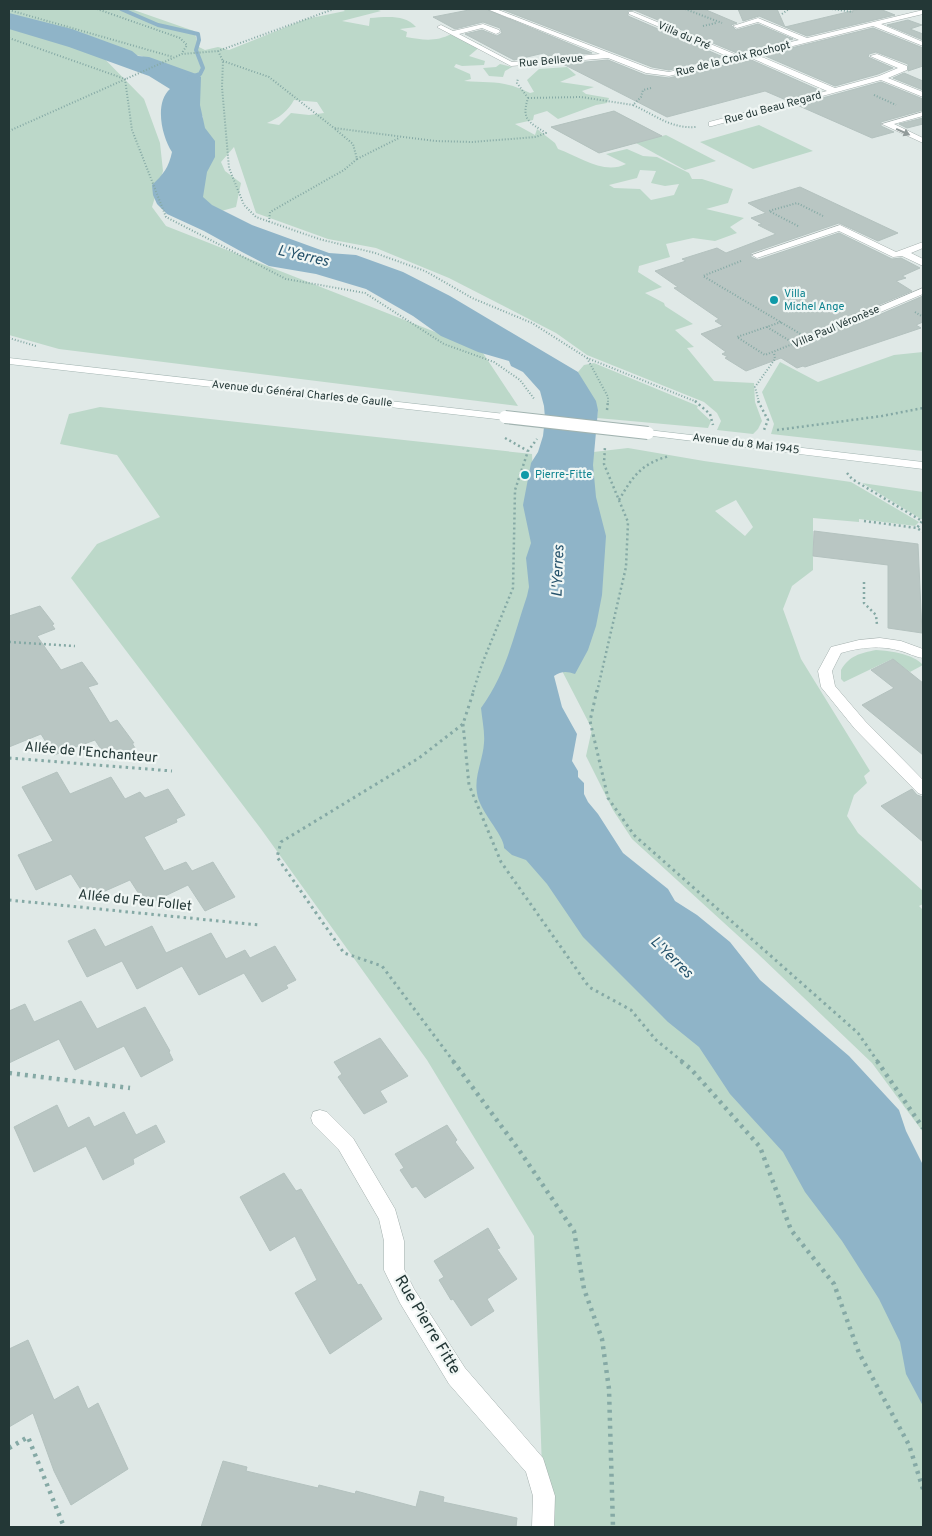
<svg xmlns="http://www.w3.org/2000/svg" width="932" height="1536" viewBox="0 0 932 1536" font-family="Overpass,sans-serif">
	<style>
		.green { fill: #bcd8c9; fill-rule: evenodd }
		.water { fill: #8fb4c8 }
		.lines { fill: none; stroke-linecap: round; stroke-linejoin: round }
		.stream { stroke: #8fb4c8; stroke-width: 4 }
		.building { fill: #b9c6c3; stroke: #b4c2bf }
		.street-casing { stroke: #a4b0ae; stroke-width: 1 }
		.secondary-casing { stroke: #a1b3b0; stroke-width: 1 }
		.path-far3 { stroke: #85a9a5; stroke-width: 2; stroke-dasharray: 1 2; stroke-linecap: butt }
		.path-far2 { stroke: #85a9a5; stroke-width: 2.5; stroke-dasharray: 2 3; stroke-linecap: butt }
		.path-far1 { stroke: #85a9a5; stroke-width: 3; stroke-dasharray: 2.5 4; stroke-linecap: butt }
		.path { stroke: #85a9a5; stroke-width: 4.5; stroke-dasharray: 3 5; stroke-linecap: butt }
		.street { fill: #fff; fill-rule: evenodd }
		.secondary { fill: #fff; fill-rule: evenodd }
		.secondary-bridge-casing { stroke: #a1b3b0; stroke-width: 14; stroke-linecap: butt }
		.secondary-bridge { stroke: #fff; stroke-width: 12 }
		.oneway { fill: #919b9a }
		.culture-dot { fill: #0f9aa8; stroke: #f0f6f4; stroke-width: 2 }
		.labels { text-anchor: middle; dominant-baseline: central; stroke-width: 4.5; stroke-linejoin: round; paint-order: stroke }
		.far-street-label { font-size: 11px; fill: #233736; stroke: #f0f6f4 }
		.far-culture-label { font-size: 11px; fill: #0d838f; stroke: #f0f6f4; text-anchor: start }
		.street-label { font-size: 14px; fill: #233736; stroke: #f0f6f4 }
		.water-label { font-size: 15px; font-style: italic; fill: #25526b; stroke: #f0f6f4 }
		.near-street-label { font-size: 16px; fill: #233736; stroke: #f0f6f4 }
	</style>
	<rect width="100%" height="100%" fill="#e0e9e7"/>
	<!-- green -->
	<path class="green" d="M9,9H131L194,31L199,47L205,50L218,47L229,50L306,19L345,11L342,9H375L381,11L342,21L369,26L370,18C386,17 405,14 416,27L400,29L407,32L406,37C423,40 436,42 451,34L482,45L469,56L485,61L484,65L462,66L456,64L454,67L470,74L471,79L464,81C491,83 504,80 530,93L534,92L527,80L539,69L567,67L576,75L560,82L594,87L582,91L586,94L609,98L607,103L596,105L558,119L547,111L534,115L533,120L515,124L535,135L537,129L555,143L558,149C580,157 604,175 626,164L606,154L627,149L643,156L657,157L689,173L692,179H702L733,189L728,203L706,209L744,218L730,227L737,233L715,241L693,238L666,244L670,257L639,266L638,272L662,287L645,293L664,303L665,306L693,324L675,330L694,347L687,348L714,381L754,383L755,402L762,421L758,429L753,434L717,430L721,421L717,413L704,402L587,355L556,333L449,278L376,248L328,239L256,213L234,147L221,162L225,171L241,183L236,207L214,213L199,199L197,136L203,117L190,97L142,56L119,54L9,17ZM294,100L317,102L324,113L309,115L291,113L279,125L267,123C279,118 288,111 294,100ZM640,170L656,171L651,183L665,186L679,184L674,195L651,200L640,189L614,188L609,185L637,178Z
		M9,22L89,43L144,99L160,143L163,171L152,207L166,226L481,350L518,406L59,349L9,335Z
		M500,64L512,67L505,71L503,77L489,76L483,68L496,67Z
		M614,111L662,136L666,135L716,161L685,170L636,143L599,153L551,127Z
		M759,125L813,151L753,169L700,142Z
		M923,352V451L771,434L774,424L762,392L780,362L818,382L894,355Z
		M594,363L698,406L697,408L711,421L708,428L597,418L598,410L578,372L584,365Z
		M100,407L532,454L535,508L534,613L499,724L788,1127L923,1345V1527H544L534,1236L427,1060L261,829L71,578L97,544L160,517L117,455L60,444L69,414Z
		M628,448L704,461L851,482L919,522L915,526L859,519V522L813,518V570L792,586L783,609L801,659L870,771L864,776L867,783L854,795L847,816L858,833L923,891V904L919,906L923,910V1132L872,1063L757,953L632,839L613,810L586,756L592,729L558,663L585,453ZM736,500L753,527L745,536L715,511Z
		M862,483L923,492V519H921Z
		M876,650C892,651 913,654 923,665L910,672L892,659L844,682L841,679V670C849,656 860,653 876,650Z"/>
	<!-- water -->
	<path class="water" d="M9,13L72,29L132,51L138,56L149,57L199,75L201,77L200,105L205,128L215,141V157L207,172L203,197L212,205L252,225L329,253L356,255L403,272L450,296L578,372L596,401L598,410L593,465L596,497L606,536L602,595L596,626L588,650L575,674C567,671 561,671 554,676L562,707L577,734L572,761L578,771V777L584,783V794L588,802L598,814L623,853L668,889L675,901L697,915L730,942L760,980L849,1056L899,1110L906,1131L923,1165V1406L906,1374L900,1342L879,1299L842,1241L805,1192L783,1152L730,1094L699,1047L668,1022L583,937L547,884L526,860L512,855L504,848C505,836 479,811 477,793C474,776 483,760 484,743C485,732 482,719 481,708C507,672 513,637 527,596L529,587L526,558L531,543L523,505L531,463L538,452L543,436L545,418L544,406L540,391L523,372L511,366L509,361L478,352L441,336L413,316L366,289L316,274L269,266L242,252L204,231L167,214L157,204L153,195L152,185C163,175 169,167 172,152C162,137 154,103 170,89L149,76L69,47L9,29Z"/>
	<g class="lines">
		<!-- stream -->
		<path class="stream" d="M121,9L158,25L198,34L199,40L196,50L203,68L200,74L189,78"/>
	</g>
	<!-- building -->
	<path class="building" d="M474,9H485L592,53L550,57L544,53L514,60L465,34L482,30L497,36L502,33L500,28L483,22L455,29L433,17Z
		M501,9H704L737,23L731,25L736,30L758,24L793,39L737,53L634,10L628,11V16L723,57L669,70L652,67Z
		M738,9H777L785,27L759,16L743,21Z
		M860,9H880L895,15L807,36L785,27Z
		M908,20L922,25L910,29L923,34V40L887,25Z
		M873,28L923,48V66L908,71V64L876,52L869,54L868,57L893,68L878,74L835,86L763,55Z
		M749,59L821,91L786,100L765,91L667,117L563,64L608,60L645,75L669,78Z
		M904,73L923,81V90L893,78Z
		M881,82L923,99V110L881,122V126L894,132L872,138L797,105Z
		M614,111L662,136L599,153L551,127Z
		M923,118V124L907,128L899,124Z
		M800,187L898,233L878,241L839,223L751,253V257L758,260L839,233L892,259L901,258L920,268L902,276L906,278L896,281L912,291L847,318V323L858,324L923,296V322L916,325L921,328L805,367L803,366L797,368L781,358L746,371L725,358L728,357L722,354L726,352L701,334L723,326L715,321L719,319L674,288L678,287L655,271L686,261L682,259L717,248L726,253L776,234L758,225L762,224L751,218L766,213L748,203Z
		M814,531L918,544L922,633L888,628V565L813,556Z
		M40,606L54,624L52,625L55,629L37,636L61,670L82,662L98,684L88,687L110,723L117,720L134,743H132L135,748L108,760L95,740L54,755L41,734L9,747V616Z
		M893,659L923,683V755L862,705L894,688L871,670Z
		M57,772L70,794L111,777L125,799L140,792L145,798L168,789L185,815L176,819L177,822L144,837L164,871L186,862L192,871L213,862L235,897L205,911L188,885L146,905L130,880L87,899L71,874L36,890L18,855L53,841L22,787Z
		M912,789L917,795L923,797V842L881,806Z
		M152,926L166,953L211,933L226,959L245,950L250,958L275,946L296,980L286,985L288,988L262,1002L244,973L199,995L182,966L137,989L122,961L87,977L68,941L95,929L105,947Z
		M81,1001L97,1029L145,1007L170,1051L169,1052L173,1060L141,1077L124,1046L75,1070L59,1039L9,1063V1011L25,1004L34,1022Z
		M380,1038L408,1076L380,1091L387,1102L364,1114L338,1077L342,1074L334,1062Z
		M57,1105L68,1128L89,1117L94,1127L124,1112L136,1135L156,1125L165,1142L133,1159L134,1164L103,1180L86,1146L34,1172L14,1127Z
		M447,1125L457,1140L455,1142L474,1168L425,1198L416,1186L412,1188L400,1170L404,1168L395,1154Z
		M284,1173L296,1191L301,1189L358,1285L361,1284L382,1319L330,1354L295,1293L317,1280L295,1236L270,1251L240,1197Z
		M488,1228L500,1248L497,1249L517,1279L487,1299L494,1311L471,1326L453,1299L451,1300L439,1280L444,1277L434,1261Z
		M28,1340L54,1400L78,1386L88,1409L98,1403L128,1469L71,1505L54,1471L33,1413L9,1427V1349Z
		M223,1461L247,1467L246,1471L318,1488L319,1485L355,1494L356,1491L416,1507L420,1491L444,1497L443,1502L517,1518L516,1527H201Z"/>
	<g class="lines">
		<!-- street casing -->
		<g class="street-casing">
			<path id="street" d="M487,9H496L651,69L669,72L729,57L629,14V12H633L737,55L799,40L758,22L737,28L733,26L758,18L807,38L923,10V14L881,24L923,42V46L873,26L757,55L835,88L879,76L898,68L870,56L877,54L907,66V70L888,78L923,92V97L881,80L712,126H709V122L827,91L749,57L669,76L646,73L608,58L511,66L437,27L441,25L453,31L483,24L499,30L500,32L496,34L482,28L459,34L512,62L600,54Z
				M923,112V116L894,124L923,138V143L882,124Z
				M840,225L896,252L923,242V248L911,253L923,259V266L902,256L893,257L839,231L760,257L757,258L752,255Z
				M923,288V294L857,322H849L848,320Z
				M880,638L901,641L923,649V658C915,657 908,653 901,651C881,645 861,647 841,653L832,671L835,686L865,721L923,780V795L918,793L855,729L821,687L818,671L831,647L859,640Z
				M320,1110L327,1112L353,1138L395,1209L404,1241V1269L414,1289L465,1368L543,1458L555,1496L554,1527H532L533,1496L526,1472L449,1384L400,1303L384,1270V1241L379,1219L339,1150L313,1124L311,1118L313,1112Z"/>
		</g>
		<!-- secondary casing -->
		<g class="secondary-casing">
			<path id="secondary" d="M9,358L505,414L511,417L505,420L9,364Z
				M648,430L923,462V469L644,435L642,433L644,431Z"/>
		</g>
		<!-- path-far3 -->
		<path class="path-far3" d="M97,9L180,38L187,45L182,53
			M685,9L722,23
			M832,9L853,12
			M9,10L173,57
			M782,14L789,9
			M703,26L716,23
			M9,38L125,79L132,130L166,217L286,279L365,293L444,344L494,362L520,380L535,400
			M218,51L223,61L222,87L229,168L244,205L256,217L319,239L375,253L425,271L472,298L532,323L587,358L697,402
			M223,61L269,77L334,128L435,141L472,142L536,137L546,133C529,122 521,120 528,98L517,83L518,78
			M651,88L643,90L641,97L633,105C655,115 671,129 696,127
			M874,95L896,105
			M528,98L581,97L633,105
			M9,131L182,54L218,51L334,9
			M357,159L399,138
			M269,222L270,212L344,170L357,159L353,144L335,129
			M798,226L769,211L797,203L823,216
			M741,261L703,276L809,339
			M915,312L923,317
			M781,322L737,337L765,355L838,326
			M767,327L795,344
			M9,338L36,346
			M587,358L608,397V402
			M759,402L755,387L775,359L774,353"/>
		<!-- path-far2 -->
		<path class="path-far2" d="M695,401L710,414L713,425
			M758,401L768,420L764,430
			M607,410L608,401
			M777,430L882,416L923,408
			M505,438L528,451
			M847,473L852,479L922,521L917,528
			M619,500C633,476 641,464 669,456
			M864,521L917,528L923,532
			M864,582V603L876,615L877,625
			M9,642L75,646
			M473,692L482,664L513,588L515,490L528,451L537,439
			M597,692L626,567L628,522L604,464L605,446"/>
		<!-- path-far1 -->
		<path class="path-far1" d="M597,690L590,721L608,798L634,835L858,1033L878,1062
			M463,724L469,785L501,862L589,987L631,1010L656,1040L683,1062
			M9,758L172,771
			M9,900L259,925
			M454,1062L382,966L344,953L277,857L281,842L419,758L463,724L474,690"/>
		<!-- path -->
		<path class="path" d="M453,1061L519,1150L574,1231L584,1289L602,1339L609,1389L613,1527
			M681,1061L691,1069L760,1147L791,1230L834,1284L859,1353L909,1445L923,1489
			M877,1061L923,1128
			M9,1073L130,1088
			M9,1448L28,1437L64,1527"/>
		<!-- street -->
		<use href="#street" class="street"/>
		<!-- secondary -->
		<use href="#secondary" class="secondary"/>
		<!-- secondary-bridge casing -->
		<g class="secondary-bridge-casing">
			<path id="secondary-bridge" d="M505,417L648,433"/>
		</g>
		<!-- secondary-bridge -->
		<use href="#secondary-bridge" class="secondary-bridge"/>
	</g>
	<!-- one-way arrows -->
	<defs><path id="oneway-solid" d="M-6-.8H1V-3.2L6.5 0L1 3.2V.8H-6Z" transform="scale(1.25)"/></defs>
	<use class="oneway" href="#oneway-solid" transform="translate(903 132) rotate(24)"/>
	<!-- markers -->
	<g class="culture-dot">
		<circle cx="774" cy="300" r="5"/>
		<circle cx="525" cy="475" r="5"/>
	</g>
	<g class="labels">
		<!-- far-street labels -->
		<g class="far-street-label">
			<text transform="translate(684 36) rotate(23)">Villa du Pré</text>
			<text transform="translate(733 59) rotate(-14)">Rue de la Croix Rochopt</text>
			<text transform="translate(551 61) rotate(-5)">Rue Bellevue</text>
			<text transform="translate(773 108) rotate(-15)">Rue du Beau Regard</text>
			<text transform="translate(836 327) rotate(-23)">Villa Paul Véronèse</text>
			<text transform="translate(302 394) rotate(6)">Avenue du Général Charles de Gaulle</text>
			<text transform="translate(746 444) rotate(7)">Avenue du 8 Mai 1945</text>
		</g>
		<!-- far-culture labels -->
		<g class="far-culture-label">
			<text x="784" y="294">Villa<tspan x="784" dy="13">Michel Ange</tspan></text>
			<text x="535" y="475">Pierre-Fitte</text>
		</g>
		<!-- street labels -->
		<g class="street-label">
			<text transform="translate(91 753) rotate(5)">Allée de l'Enchanteur</text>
			<text transform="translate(135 901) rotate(6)">Allée du Feu Follet</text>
		</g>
		<!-- water labels -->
		<g class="water-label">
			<text transform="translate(303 257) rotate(13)">L'Yerres</text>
			<text transform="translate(559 571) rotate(-88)">L'Yerres</text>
			<text transform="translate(671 958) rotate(44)">L'Yerres</text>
		</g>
		<!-- near-street labels -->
		<g class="near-street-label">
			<text transform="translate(427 1325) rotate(59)">Rue Pierre Fitte</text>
		</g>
	</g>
	<!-- border -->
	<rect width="932" height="1536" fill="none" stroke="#233736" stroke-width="20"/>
</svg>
